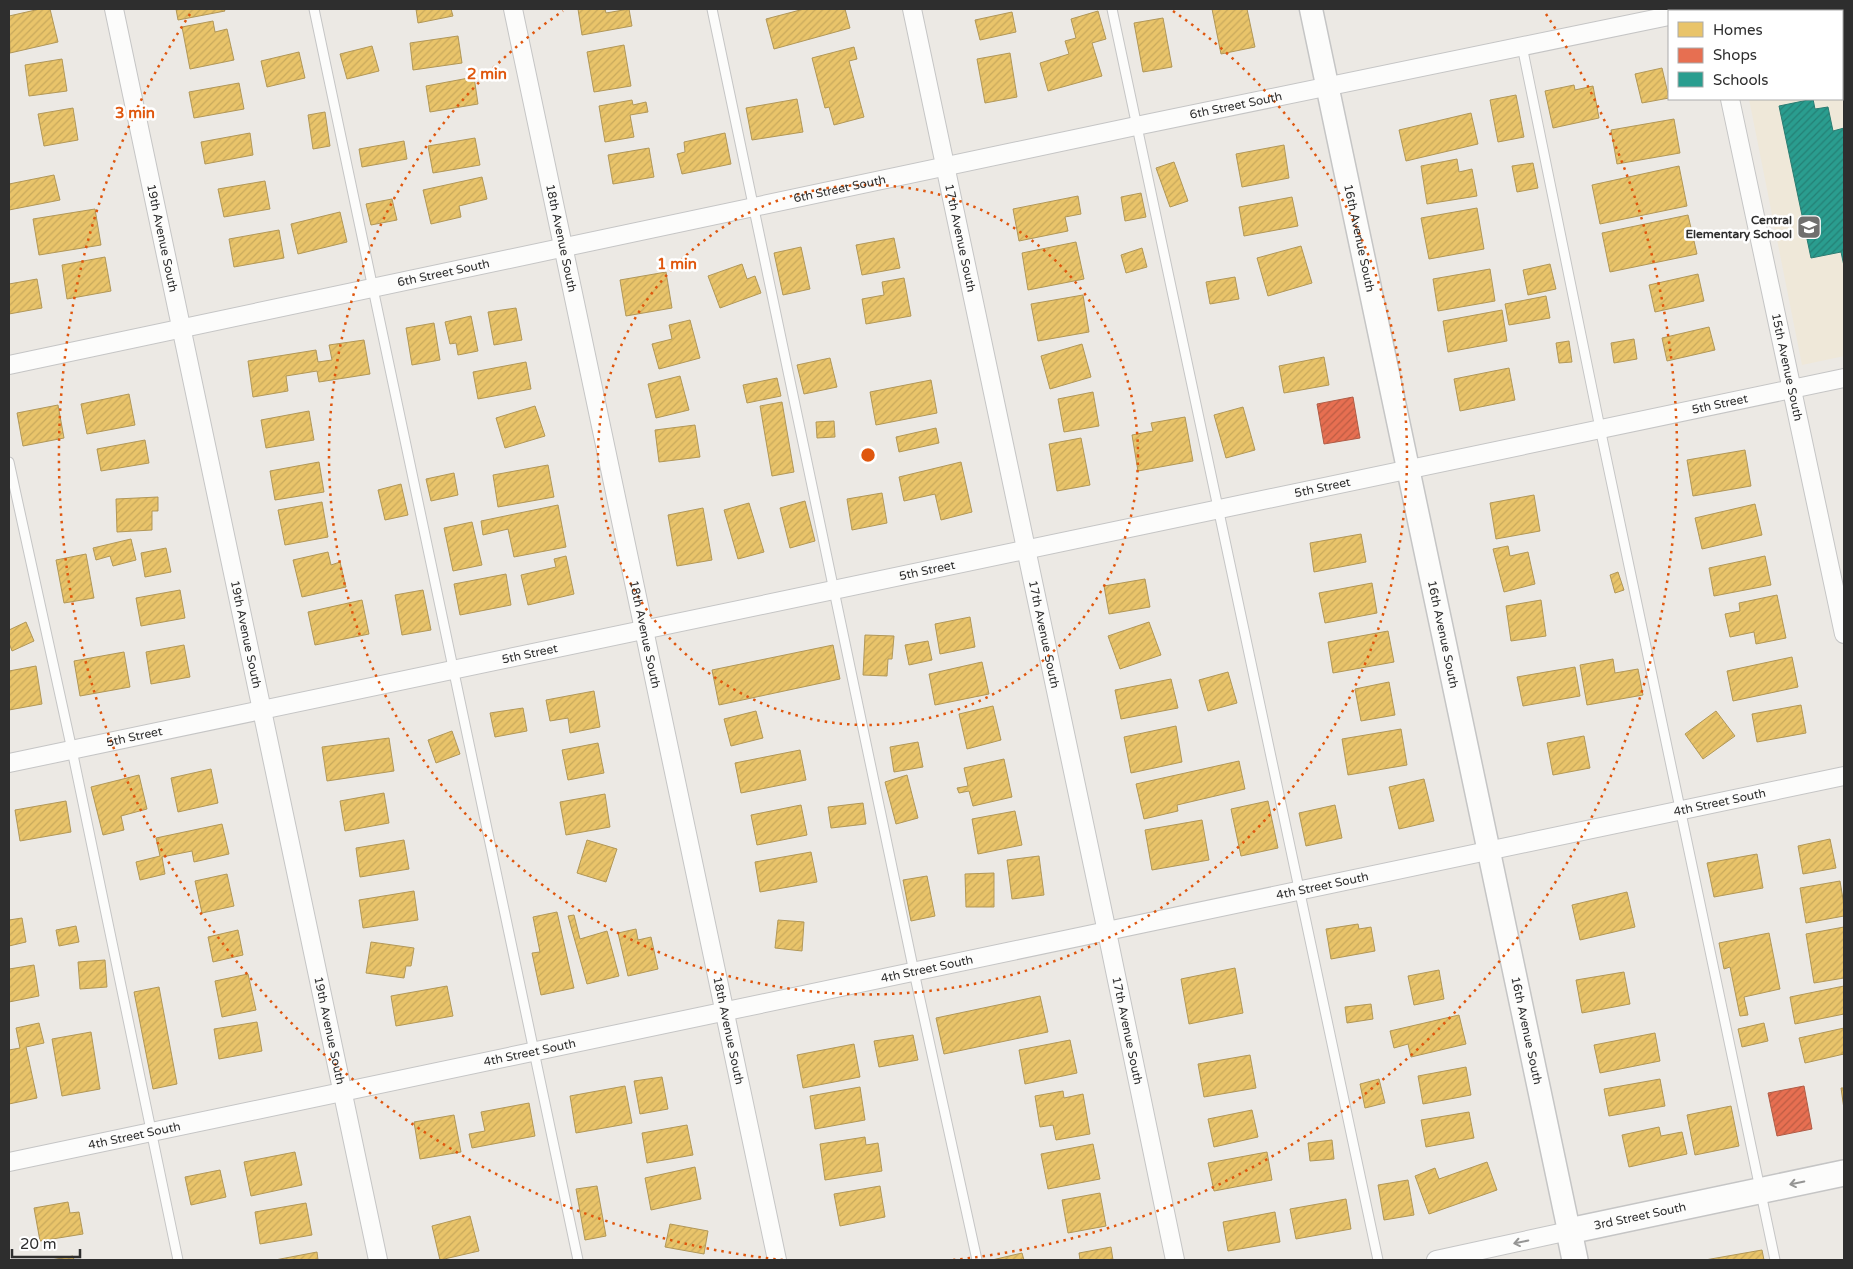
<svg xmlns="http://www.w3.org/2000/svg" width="1853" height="1269" viewBox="0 0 1853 1269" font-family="'Varela Round',sans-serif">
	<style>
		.education { fill: #efe8d9 }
		.homes { fill: url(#homes-hatch); stroke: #b19758 }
		.shops { fill: url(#shops-hatch); stroke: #b05c46 }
		.schools { fill: url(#schools-hatch); stroke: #2b7c72 }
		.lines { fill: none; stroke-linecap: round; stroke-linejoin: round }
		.service-casing { stroke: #c5c5c5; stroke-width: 11 }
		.minor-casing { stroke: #c5c5c5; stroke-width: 20 }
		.tertiary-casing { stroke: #c5c5c5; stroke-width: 25 }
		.secondary-casing { stroke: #c5c5c5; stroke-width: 28 }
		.service { stroke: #fcfcfb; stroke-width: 9 }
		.minor { stroke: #fcfcfb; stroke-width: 18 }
		.tertiary { stroke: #fcfcfb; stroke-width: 22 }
		.secondary { stroke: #fcfcfb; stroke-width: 25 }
		.oneway { stroke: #959594 }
		.ring { fill: none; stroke: #df570e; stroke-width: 2.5; stroke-dasharray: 2.5 5 }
		.labels { text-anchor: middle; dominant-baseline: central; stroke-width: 5; stroke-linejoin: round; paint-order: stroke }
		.street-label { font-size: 12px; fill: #2e2e2e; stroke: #fff }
		.poi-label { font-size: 12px; font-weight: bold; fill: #2e2e2e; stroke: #fff; text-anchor: end }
		.centre { fill: #df570e; stroke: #fff; stroke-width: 2.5 }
		.ring-label { font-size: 15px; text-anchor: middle; font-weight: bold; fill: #df570e; stroke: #fff; stroke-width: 5; stroke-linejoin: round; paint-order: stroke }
	</style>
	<defs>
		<pattern id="homes-hatch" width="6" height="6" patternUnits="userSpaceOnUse" patternTransform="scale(1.25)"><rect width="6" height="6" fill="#e9c46a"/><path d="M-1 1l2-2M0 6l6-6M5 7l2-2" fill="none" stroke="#c8a95c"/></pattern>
		<pattern id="shops-hatch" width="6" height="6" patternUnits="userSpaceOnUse" patternTransform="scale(1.25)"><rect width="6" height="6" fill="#e76f51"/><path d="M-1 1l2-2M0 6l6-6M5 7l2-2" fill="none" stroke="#bc5c44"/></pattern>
		<pattern id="schools-hatch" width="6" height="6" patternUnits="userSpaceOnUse" patternTransform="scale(1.25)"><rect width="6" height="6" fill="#2a9d8f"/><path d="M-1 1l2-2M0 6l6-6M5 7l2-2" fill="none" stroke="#248075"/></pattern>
	</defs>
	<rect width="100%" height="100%" fill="#ece9e4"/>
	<!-- education -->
	<path class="education" d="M1794,9H1844V356L1802,365L1749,99H1842V11H1782Z"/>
	<!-- homes -->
	<path class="homes" d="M40,9H50L58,42L10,53L9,16Z
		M176,9H224L225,11L178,20Z
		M416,9H451L453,16L418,23Z
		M578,9H605L606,13L629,9L632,26L582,35Z
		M804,9H845L850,28L774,49L766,19Z
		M1212,9H1247L1255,47L1221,54Z
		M1098,11L1106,39L1092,43L1102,76L1048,91L1040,63L1069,54L1065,41L1076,38L1071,19Z
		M1012,12L1016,32L980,40L975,20Z
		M1163,18L1172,67L1143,72L1134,23Z
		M213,21L215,32L227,29L234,60L190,69L182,27Z
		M458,36L462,63L413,70L410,43Z
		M624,45L631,86L594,92L587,52Z
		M372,46L379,71L347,79L340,54Z
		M854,47L857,59L849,61L864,117L834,125L829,107L825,108L812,58Z
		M299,52L305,78L267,87L261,61Z
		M1010,53L1017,97L985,103L977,59Z
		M62,59L67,91L29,96L25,65Z
		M1662,68L1669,98L1642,103L1635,74Z
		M474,77L478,104L430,112L426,86Z
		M239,83L244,109L194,118L189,92Z
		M1574,85L1575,90L1593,86L1599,118L1553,128L1545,91Z
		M1516,95L1524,137L1498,142L1490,100Z
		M797,99L803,132L752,140L746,108Z
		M632,100L633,105L646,102L648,112L630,115L634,137L605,142L599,106Z
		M73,108L78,140L44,146L38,114Z
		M325,112L330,146L313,149L308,115Z
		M1471,113L1478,144L1406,161L1399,130Z
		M1674,119L1680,153L1617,164L1611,130Z
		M250,133L253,155L205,164L201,142Z
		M725,133L731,164L682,174L677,154L685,152L684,142Z
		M475,138L480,165L433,173L428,146Z
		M404,141L407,159L362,167L359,149Z
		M1284,145L1289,178L1242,187L1236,154Z
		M649,148L654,177L613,184L608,155Z
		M1457,159L1459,172L1472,169L1477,196L1427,204L1421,166Z
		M1174,162L1188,201L1170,207L1156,168Z
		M1533,163L1538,188L1517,192L1512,166Z
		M1679,166L1687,206L1600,224L1592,185Z
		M54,175L60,200L9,210V184Z
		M482,177L487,199L459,206L461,217L431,224L423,190Z
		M265,181L270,209L224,217L218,189Z
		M1141,193L1146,217L1125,221L1121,197Z
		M1078,196L1081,214L1065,217L1068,231L1019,241L1013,209Z
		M1292,197L1298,226L1244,236L1239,207Z
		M392,199L397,220L371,225L366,204Z
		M1477,208L1484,249L1429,259L1421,218Z
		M95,209L101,245L39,255L33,219Z
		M340,212L347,242L298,254L291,224Z
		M1688,215L1697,254L1610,272L1602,233Z
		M279,230L284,258L234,267L229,239Z
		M894,238L900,268L862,275L856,245Z
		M1076,242L1084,279L1028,290L1022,253Z
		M1301,246L1312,283L1268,296L1257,258Z
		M801,247L810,289L783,295L774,253Z
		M1142,248L1147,267L1126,273L1121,255Z
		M105,257L111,291L67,299L62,265Z
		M742,264L747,279L755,276L761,293L720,308L708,276Z
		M1550,264L1556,289L1528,295L1523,270Z
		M1490,269L1495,301L1438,311L1433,279Z
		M666,272L672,308L626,316L620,280Z
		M1698,274L1704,301L1655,312L1649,285Z
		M1235,277L1239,299L1210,304L1206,282Z
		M904,278L911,316L866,324L862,299L884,295L882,282Z
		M37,279L42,308L9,314V284Z
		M1083,295L1089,332L1038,341L1031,304Z
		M1546,296L1550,318L1509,325L1505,304Z
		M516,308L522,340L494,345L488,312Z
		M1502,310L1507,341L1448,352L1443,321Z
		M471,316L478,351L458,355L456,343L450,344L445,322Z
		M690,320L700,358L659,369L652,344L672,339L669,325Z
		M434,323L440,360L412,365L406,328Z
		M1709,327L1715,350L1667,361L1662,338Z
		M1634,339L1637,359L1614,363L1611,343Z
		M364,340L370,374L319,382L317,371L286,376L288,391L253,397L248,361L316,350L318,362L332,360L329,345Z
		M1569,341L1572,362L1559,363L1556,343Z
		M1082,344L1091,377L1050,389L1041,356Z
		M1324,357L1329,385L1284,393L1279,366Z
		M830,358L837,387L804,394L797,365Z
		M526,362L531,389L478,399L473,372Z
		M1509,368L1515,400L1460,411L1454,379Z
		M680,376L689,410L656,418L648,384Z
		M777,378L781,396L747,403L743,385Z
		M931,380L937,413L876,425L870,392Z
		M1093,392L1099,426L1064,432L1058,399Z
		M129,394L135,425L87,434L81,404Z
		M782,402L794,472L772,476L760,406Z
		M58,405L64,438L23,446L17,413Z
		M535,406L545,436L505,448L496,418Z
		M1243,407L1255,450L1226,458L1214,415Z
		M309,411L314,440L266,448L261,420Z
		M1185,417L1193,461L1138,471L1132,435L1153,431L1151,423Z
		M834,421L835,437L817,438L816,422Z
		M695,425L700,457L659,462L655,430Z
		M936,428L939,443L899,452L896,437Z
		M1081,438L1090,485L1057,491L1049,444Z
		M145,440L149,463L101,471L97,449Z
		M1745,450L1751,486L1693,496L1687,460Z
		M319,462L324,492L275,500L270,471Z
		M961,462L972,512L941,520L935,494L904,501L899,477Z
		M548,465L554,497L498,507L493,475Z
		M454,473L458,495L431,501L426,479Z
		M401,484L408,515L385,520L378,490Z
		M882,493L887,523L852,530L847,499Z
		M1534,495L1540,531L1496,539L1490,503Z
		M158,497V511H152V530L117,532L116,499Z
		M805,501L815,541L790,548L780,508Z
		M322,502L328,537L285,545L278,510Z
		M749,503L764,552L738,559L724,510Z
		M1755,504L1762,535L1702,549L1695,518Z
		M558,505L566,547L514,557L508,529L483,535L481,521Z
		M703,508L712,560L677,566L668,515Z
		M472,522L482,565L453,571L444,528Z
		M1361,534L1366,562L1314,572L1310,543Z
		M131,539L136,560L113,566L110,556L96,560L93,548Z
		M1508,546L1510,556L1528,552L1535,584L1504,592L1493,549Z
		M166,548L171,572L145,577L141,553Z
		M328,552L331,565L340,562L346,587L302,597L293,560Z
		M86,554L94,598L64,603L56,560Z
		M566,556L574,594L528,605L521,575L556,567L554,559Z
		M1765,556L1771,585L1714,596L1709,568Z
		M1618,572L1624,590L1615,593L1610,575Z
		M506,574L511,605L460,615L454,584Z
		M1145,579L1150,607L1109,614L1104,586Z
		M1372,583L1377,613L1325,623L1319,593Z
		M180,590L185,618L141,626L136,598Z
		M423,590L431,630L402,635L395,595Z
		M1777,595L1786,638L1756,644L1754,632L1730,637L1725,614L1740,611L1739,603Z
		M362,600L369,634L315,645L308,612Z
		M1541,600L1546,636L1511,641L1506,606Z
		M970,617L975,647L940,654L935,624Z
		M26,622L34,641L12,651L9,643V630Z
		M1149,622L1161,655L1120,669L1108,636Z
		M1388,631L1394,662L1333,673L1328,642Z
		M865,635L894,636L892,659H888L887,676L863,675Z
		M928,641L932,660L909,665L905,645Z
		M184,645L190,677L151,684L146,652Z
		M833,645L840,679L719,705L712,670Z
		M124,652L130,687L80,696L74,661Z
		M1792,657L1798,687L1733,701L1727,671Z
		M1613,659L1615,673L1638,669L1643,695L1587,705L1580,665Z
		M982,662L989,694L935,705L929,674Z
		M36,666L42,704L9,710V671Z
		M1575,667L1580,696L1523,706L1517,677Z
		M1228,672L1237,703L1208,711L1199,680Z
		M1171,679L1178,708L1121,719L1115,690Z
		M1389,682L1395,715L1361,721L1355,689Z
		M594,691L600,727L570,733L568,718L550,721L546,700Z
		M1801,705L1806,733L1757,742L1752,714Z
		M993,706L1001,740L967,749L959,714Z
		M523,708L527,731L495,737L490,713Z
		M756,711L763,738L731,746L724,719Z
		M1716,711L1735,736L1703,759L1685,734Z
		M1176,726L1182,762L1131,773L1124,737Z
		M1401,729L1407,765L1348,775L1342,739Z
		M452,731L460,754L436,763L428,740Z
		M1584,736L1590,768L1553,775L1547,743Z
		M389,738L394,771L327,781L322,747Z
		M918,742L923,767L894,772L890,747Z
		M598,743L604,773L568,780L562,750Z
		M800,750L806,780L741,793L735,763Z
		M1004,759L1012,797L973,806L969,791L959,793L957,788L968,786L964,768Z
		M1239,761L1245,789L1177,805L1178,811L1144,819L1136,784Z
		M211,769L218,803L178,812L171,778Z
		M139,775L147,809L121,816L124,830L103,835L91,787Z
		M907,775L918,818L896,824L885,782Z
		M1424,779L1434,821L1399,829L1389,787Z
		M384,793L389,823L345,831L340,801Z
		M605,794L610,827L566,835L560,802Z
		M66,801L71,832L20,841L15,810Z
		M1268,801L1278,848L1241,856L1231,809Z
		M863,803L866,824L831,828L828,807Z
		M801,805L807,835L757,845L751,815Z
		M1335,805L1342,838L1306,846L1299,813Z
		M1015,811L1022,845L978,854L972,819Z
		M1202,820L1209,860L1152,870L1145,830Z
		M222,824L229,854L194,862L192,851L162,857L165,874L140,880L136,862L160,856L156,838Z
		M1830,839L1836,868L1803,874L1798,846Z
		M404,840L409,869L360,877L356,848Z
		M587,840L617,849L606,882L577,873Z
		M811,852L817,882L760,892L755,862Z
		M1757,854L1763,888L1714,897L1707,863Z
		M1039,856L1044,895L1012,899L1007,860Z
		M994,873V907H966L965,874Z
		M227,874L234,906L202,913L195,881Z
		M927,876L935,916L911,921L903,880Z
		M1840,881L1844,905V916L1806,923L1800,888Z
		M414,891L418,920L363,928L359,900Z
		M1627,892L1635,927L1580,940L1572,905Z
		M557,912L574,988L541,995L532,953L540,952L533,917Z
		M574,915L580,939L607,931L619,976L587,984L568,916Z
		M22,918L26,942L9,946V920Z
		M778,920L804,922L802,951L775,948Z
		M1358,924L1359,929L1371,927L1375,951L1331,959L1326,929Z
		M76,926L79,942L59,946L56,930Z
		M1844,927V978L1814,983L1806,934Z
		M636,929L638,940L651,937L658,969L628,976L618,933Z
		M238,930L243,955L213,962L208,937Z
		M1769,933L1780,989L1744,997L1748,1015L1740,1016L1730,967L1724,969L1719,943Z
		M371,942L414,948L411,966H406L404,978L366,973Z
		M105,960L107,987L80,989L78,962Z
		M34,965L39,996L9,1002V969Z
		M1235,968L1243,1013L1189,1024L1181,979Z
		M1439,970L1444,999L1414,1005L1408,976Z
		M1624,972L1630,1004L1582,1013L1576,980Z
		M248,974L256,1010L222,1017L215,981Z
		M447,986L453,1016L396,1026L391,996Z
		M1844,986V1014L1795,1024L1790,997Z
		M159,987L177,1084L153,1089L134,992Z
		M1040,996L1048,1032L944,1054L936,1018Z
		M1371,1004L1373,1019L1347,1023L1345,1007Z
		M1459,1015L1466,1044L1411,1057L1408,1044L1394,1048L1390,1031Z
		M257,1022L262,1051L219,1059L214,1029Z
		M39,1023L44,1043L26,1047L37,1098L9,1104V1050L20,1048L16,1028Z
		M1764,1023L1768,1041L1742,1047L1738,1029Z
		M1844,1028V1054L1805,1063L1799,1038Z
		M91,1032L100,1089L62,1096L52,1039Z
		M1655,1033L1660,1061L1600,1073L1594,1045Z
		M913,1035L918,1060L879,1067L874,1041Z
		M1070,1040L1077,1073L1025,1084L1019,1050Z
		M854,1044L860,1077L803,1088L797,1055Z
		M1250,1055L1256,1088L1204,1097L1198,1064Z
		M1466,1067L1471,1095L1423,1104L1418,1076Z
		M662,1077L668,1109L640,1114L634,1081Z
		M1379,1079L1385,1103L1365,1108L1360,1084Z
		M1660,1079L1665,1106L1609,1116L1604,1089Z
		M625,1086L632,1123L576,1133L570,1096Z
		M860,1087L865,1120L815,1129L810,1096Z
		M1841,1088H1844V1109Z
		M1063,1091L1064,1098L1083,1094L1090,1134L1056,1140L1053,1125L1040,1127L1035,1096Z
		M529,1103L535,1136L472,1148L469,1134L485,1131L481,1112Z
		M1731,1106L1739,1146L1695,1155L1687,1115Z
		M1252,1110L1258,1137L1214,1147L1208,1119Z
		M1469,1112L1474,1138L1426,1147L1421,1120Z
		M454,1115L461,1152L420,1159L414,1122Z
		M687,1125L693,1155L647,1163L642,1133Z
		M1659,1127L1661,1136L1682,1132L1687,1154L1629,1167L1622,1135Z
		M865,1137L866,1145L878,1143L882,1171L825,1180L820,1144Z
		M1332,1140L1334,1159L1310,1161L1308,1143Z
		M1093,1144L1100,1179L1048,1189L1041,1154Z
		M295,1152L302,1185L251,1196L244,1162Z
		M1267,1152L1272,1180L1214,1191L1208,1163Z
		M1487,1162L1497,1190L1429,1214L1415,1176L1435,1168L1439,1179Z
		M695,1167L701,1199L651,1210L645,1178Z
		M220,1170L226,1197L191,1205L185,1177Z
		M1408,1180L1414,1215L1384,1220L1378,1185Z
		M597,1186L606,1236L585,1240L576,1189Z
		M880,1186L885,1217L840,1226L834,1194Z
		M1100,1193L1106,1226L1068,1233L1062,1200Z
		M1346,1199L1351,1229L1296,1239L1290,1209Z
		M68,1202L70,1213L79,1212L83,1234L40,1241L34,1208Z
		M306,1203L312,1235L260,1244L255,1212Z
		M1275,1212L1280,1242L1228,1251L1223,1222Z
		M470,1216L479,1251L440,1260L432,1226Z
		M670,1224L708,1231L704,1254L665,1247Z
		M1111,1247L1113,1260H1080L1079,1253Z
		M1762,1250L1764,1260H1705Z
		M317,1252L318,1260H275Z
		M1022,1253L1024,1260H992Z
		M73,1256L74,1260H51Z"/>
	<!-- shops -->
	<path class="shops" d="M1353,397L1360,438L1324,444L1317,404Z
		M1804,1086L1812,1129L1777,1136L1768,1093Z"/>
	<!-- schools -->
	<path class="schools" d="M1813,99L1815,109L1828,107L1833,131L1844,128V266L1841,252L1811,258L1779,106Z"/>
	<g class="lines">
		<!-- service casing -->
		<g class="service-casing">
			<path id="service" d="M314,9L578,1260
				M712,9L914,972L977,1260
				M1112,9L1378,1260
				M1522,46L1600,428L1775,1260
				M9,462L72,750L178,1260"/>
		</g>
		<!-- minor casing -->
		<g class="minor-casing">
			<g id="minor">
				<path id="s1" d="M114,9L378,1260"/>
				<path id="s2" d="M513,9L777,1260"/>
				<path id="s3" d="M912,9L1107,932L1175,1260"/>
				<path d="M1692,11L1704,9"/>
				<path id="s4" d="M1730,99L1844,634"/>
				<path id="s5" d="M9,365L1136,126L1669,16"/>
				<path id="s6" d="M9,763L1844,378"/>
				<path id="s7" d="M9,1162L1844,776"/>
				<path d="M1436,1260L1569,1231"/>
			</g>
		</g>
		<!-- tertiary casing -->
		<g class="tertiary-casing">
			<g id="tertiary">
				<path id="s8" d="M1311,9L1569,1231"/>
			</g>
		</g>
		<!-- secondary casing -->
		<g class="secondary-casing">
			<g id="secondary">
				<path id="s9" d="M1575,1260L1569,1231L1844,1173"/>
			</g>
		</g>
		<!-- service -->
		<use href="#service" class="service"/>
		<!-- minor -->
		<use href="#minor" class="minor"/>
		<!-- tertiary -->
		<use href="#tertiary" class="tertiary"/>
		<!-- secondary -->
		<use href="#secondary" class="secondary"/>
	</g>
	<!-- one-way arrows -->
	<defs><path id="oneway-shaft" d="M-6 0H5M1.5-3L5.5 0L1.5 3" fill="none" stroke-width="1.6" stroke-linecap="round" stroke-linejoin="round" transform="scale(1.25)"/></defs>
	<g class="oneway">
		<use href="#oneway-shaft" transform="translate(1797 1183) rotate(168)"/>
		<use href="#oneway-shaft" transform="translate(1521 1242) rotate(168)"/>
	</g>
	<!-- distance rings -->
	<g class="ring">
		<circle cx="868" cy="455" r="270"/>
		<path d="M1173 11A539 539 0 1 1 563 11"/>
		<path d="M783 1260A809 809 0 0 1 190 14M1546 14A809 809 0 0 1 953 1260"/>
	</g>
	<!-- icons -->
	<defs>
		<g id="school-square" transform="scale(1.25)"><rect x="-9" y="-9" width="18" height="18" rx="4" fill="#706f6e" stroke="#fff"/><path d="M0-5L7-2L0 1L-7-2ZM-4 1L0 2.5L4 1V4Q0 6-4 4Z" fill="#fff"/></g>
	</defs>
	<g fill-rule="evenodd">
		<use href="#school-square" x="1809" y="227"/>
	</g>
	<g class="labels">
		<!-- street labels -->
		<g class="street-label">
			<text stroke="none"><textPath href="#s5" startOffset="1254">6th Street South</textPath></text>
			<text stroke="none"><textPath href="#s5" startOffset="849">6th Street South</textPath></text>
			<text stroke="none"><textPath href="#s1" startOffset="234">19th Avenue South</textPath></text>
			<text stroke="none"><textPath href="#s2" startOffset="234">18th Avenue South</textPath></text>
			<text stroke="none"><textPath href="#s3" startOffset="234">17th Avenue South</textPath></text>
			<text stroke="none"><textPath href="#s8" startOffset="234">16th Avenue South</textPath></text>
			<text stroke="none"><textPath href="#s5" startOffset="444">6th Street South</textPath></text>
			<text stroke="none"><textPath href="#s4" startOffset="274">15th Avenue South</textPath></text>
			<text stroke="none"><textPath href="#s6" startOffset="1748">5th Street</textPath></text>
			<text stroke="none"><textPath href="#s6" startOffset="1342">5th Street</textPath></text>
			<text stroke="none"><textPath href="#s6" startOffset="938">5th Street</textPath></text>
			<text stroke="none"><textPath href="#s3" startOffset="639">17th Avenue South</textPath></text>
			<text stroke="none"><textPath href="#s8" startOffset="639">16th Avenue South</textPath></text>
			<text stroke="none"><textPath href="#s1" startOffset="639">19th Avenue South</textPath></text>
			<text stroke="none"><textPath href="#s2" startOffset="639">18th Avenue South</textPath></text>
			<text stroke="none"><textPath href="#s6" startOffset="532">5th Street</textPath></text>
			<text stroke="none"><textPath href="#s6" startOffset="128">5th Street</textPath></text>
			<text stroke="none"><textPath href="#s7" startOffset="1748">4th Street South</textPath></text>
			<text stroke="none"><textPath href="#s7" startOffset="1342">4th Street South</textPath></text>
			<text stroke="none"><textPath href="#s7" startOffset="938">4th Street South</textPath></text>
			<text stroke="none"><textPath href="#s1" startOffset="1044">19th Avenue South</textPath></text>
			<text stroke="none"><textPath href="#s2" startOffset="1044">18th Avenue South</textPath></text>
			<text stroke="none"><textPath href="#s3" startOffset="1044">17th Avenue South</textPath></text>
			<text stroke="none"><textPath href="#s8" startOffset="1044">16th Avenue South</textPath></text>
			<text stroke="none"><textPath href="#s7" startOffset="532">4th Street South</textPath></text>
			<text stroke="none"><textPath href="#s7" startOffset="128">4th Street South</textPath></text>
			<text stroke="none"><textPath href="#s9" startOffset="102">3rd Street South</textPath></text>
		</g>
		<!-- poi labels -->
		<g class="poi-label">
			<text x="1792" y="220">Central<tspan x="1792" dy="14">Elementary School</tspan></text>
		</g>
	</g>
	<circle cx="868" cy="455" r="8" class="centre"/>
	<g class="ring-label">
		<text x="487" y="79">2 min</text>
		<text x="135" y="118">3 min</text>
		<text x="677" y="269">1 min</text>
	</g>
	<!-- border -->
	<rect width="1853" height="1269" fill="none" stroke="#2e2e2e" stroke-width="20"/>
	<!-- legend -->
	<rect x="1668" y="10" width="175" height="90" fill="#ffffff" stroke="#ababab"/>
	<rect x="1678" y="22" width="25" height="15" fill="#e9c46a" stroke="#ababab"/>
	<text x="1713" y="35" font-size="15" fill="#2e2e2e">Homes</text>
	<rect x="1678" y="48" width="25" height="15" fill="#e76f51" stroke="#ababab"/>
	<text x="1713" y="60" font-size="15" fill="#2e2e2e">Shops</text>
	<rect x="1678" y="72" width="25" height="15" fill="#2a9d8f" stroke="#ababab"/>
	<text x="1713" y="85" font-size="15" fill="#2e2e2e">Schools</text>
	<!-- scale -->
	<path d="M12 1249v8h68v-8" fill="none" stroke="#2e2e2e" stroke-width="2.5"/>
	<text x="20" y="1249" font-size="15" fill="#2e2e2e" stroke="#ffffff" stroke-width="4" paint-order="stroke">20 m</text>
</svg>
